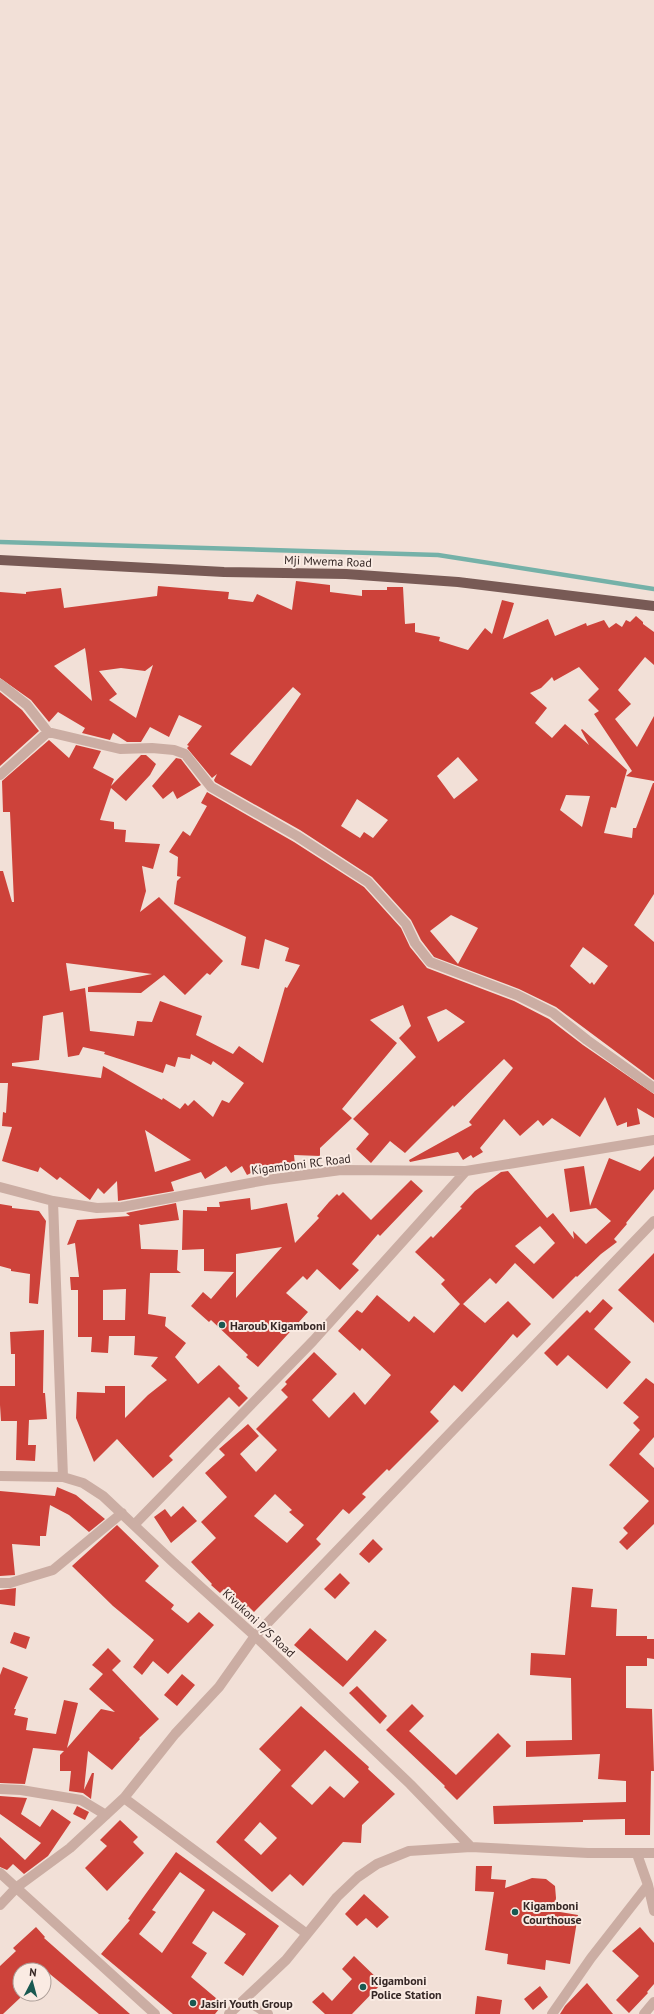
<svg xmlns="http://www.w3.org/2000/svg" width="654" height="2014" viewBox="0 0 654 2014" font-family="'PT Sans',sans-serif">
	<style>
		.lines { fill: none; stroke-linecap: round; stroke-linejoin: round }
		.stream { stroke: #75b1a8; stroke-width: 4.5 }
		.building { fill: #cd423a; fill-rule: evenodd }
		.minor { stroke: #cbada3; stroke-width: 10 }
		.major { stroke: #785a55; stroke-width: 10 }
		.poi-dot { fill: #195951; stroke: #faebe3; stroke-width: 1.5 }
		.labels { text-anchor: middle; dominant-baseline: central; stroke-width: 4; stroke-linejoin: round; paint-order: stroke }
		.street-label { font-size: 12px; fill: #352725; stroke: #faebe3 }
		.poi-label { font-size: 12px; font-weight: bold; fill: #352725; stroke: #faebe3; text-anchor: start }
	</style>
	<rect width="100%" height="100%" fill="#f2e0d7"/>
	<g class="lines">
		<!-- stream -->
		<path class="stream" d="M0,542L438,555L654,589"/>
	</g>
	<!-- building -->
	<path class="building" d="M296,581L330,585V592L362,596V590H387V587H403L405,624L415,623V632L440,637L439,641L468,650L485,628L492,634L502,600L514,603L503,639L548,619L555,636L586,623L587,626L604,620L609,628L616,623L622,627L626,620L630,622L636,616L643,622V624L654,632V665L645,657L618,690L631,704L615,719L637,747L654,716V781L626,776L632,771L594,714L599,711L588,700L599,689L579,667L554,681L552,677L541,688L530,693L547,708L535,723L552,738L565,724L589,745L581,730L582,729L627,770L616,808L611,807L604,833L632,838L633,828H636L653,783H654V894L634,925L654,942V1080L556,1007L519,989L434,957L421,940L411,920L372,877L300,830L215,782L214,780L217,774L212,778L187,748L189,746L187,745L202,726L179,715L169,737L150,727L141,742H127L113,733L110,740L82,733L85,728L58,712L49,722L31,700L0,678V592L26,594V592L61,588L64,608L157,596L158,586L229,592L228,599L253,602L257,594L292,610ZM85,648L86,654L92,701L54,666ZM153,665L136,718L109,700L117,694L99,671L121,668L145,671ZM293,687L301,694L251,766L230,754ZM458,757L478,780L454,799L437,776ZM566,795L590,796L582,827L560,810ZM357,799L388,820L373,838L364,832L360,838L341,826ZM451,915L478,928L458,964L430,931ZM583,947L608,966L594,985L592,982L590,984L570,966Z
		M0,692L22,710L39,731L0,766Z
		M49,740L69,758L76,745L101,751L93,768L114,779L111,786L141,755H146L156,764L150,775L126,801L111,788L100,820L114,822V829L126,830L125,842L160,844L153,869L142,866L146,891L140,912L159,897L223,961L210,975L207,973L185,995L164,975L141,993L88,992V987L152,974L66,963L70,991L85,988L90,1031L134,1036L137,1021L152,1022L160,1001L202,1016L196,1035L233,1054L239,1046L263,1063L285,987L287,988L300,965L285,961L289,948L265,939L259,969L241,965L246,937L174,904L177,881L181,877L177,876L178,857L169,852L183,831L190,836L207,806L201,803L207,792L294,842L364,887L401,928L410,947L427,968L514,1001L549,1019L583,1045L654,1094V1118L637,1108L640,1124L627,1127V1122L617,1126L605,1097L580,1137L552,1118L543,1126L538,1120L520,1136L504,1119L480,1148L483,1152L473,1158L471,1155L463,1160L458,1152L410,1162L409,1160L472,1125L469,1122L513,1068L504,1059L454,1107L453,1105L405,1153L390,1141L371,1163L356,1149L369,1134L353,1119L416,1057L399,1038L411,1026L403,1005L370,1020L397,1043L342,1109L352,1118L320,1148V1156L294,1155L295,1165L277,1167L261,1174L259,1169L247,1175L242,1166L231,1173L226,1166L205,1179L201,1172L171,1182L174,1191L118,1201L117,1181L104,1194L98,1188L90,1200L60,1177L57,1180L40,1167L38,1172L2,1161L12,1127L2,1126L3,1112L6,1113L8,1083H0V871H3L12,902H14L10,812H3L2,781ZM446,1009L465,1022L438,1042L427,1017ZM63,1012L68,1057L79,1055L83,1047L105,1052L104,1054L163,1073L166,1064L175,1067L178,1057L190,1059L191,1054L211,1065L213,1061L244,1083L229,1103L222,1100L213,1117L194,1100L188,1106L185,1103L180,1109L163,1098L162,1100L103,1066L101,1078L12,1066V1063L39,1060L43,1016ZM145,1130L191,1160L155,1172Z
		M176,758L181,759L201,785L177,799L173,791L163,799L152,786Z
		M654,1156V1189L626,1223L627,1224L614,1239L617,1242L601,1254L577,1277L576,1276L553,1299L515,1263L496,1284L490,1278L463,1304L485,1323L508,1301L531,1324L517,1338L513,1334L462,1392L454,1385L430,1412L439,1421L389,1471L387,1469L362,1494L366,1497L349,1514L343,1509L316,1539L321,1544L254,1612L248,1606L244,1610L224,1589L220,1593L211,1585L212,1584L191,1562L216,1538L201,1522L227,1497L205,1473L225,1455L219,1449L248,1424L259,1436L240,1454L256,1472L277,1450L256,1429L288,1397L281,1390L287,1384L285,1382L314,1352L337,1374L312,1400L329,1418L354,1392L365,1405L391,1375L362,1348L360,1351L338,1331L357,1310L362,1313L377,1295L409,1322L414,1316L434,1333L460,1304L441,1284L445,1280L415,1252L431,1236L433,1238L462,1208L460,1207L475,1191L501,1172L508,1171L547,1218L553,1213L574,1239L573,1231L586,1244L611,1221L596,1208L570,1212L564,1169L584,1166L590,1206L609,1158L640,1171ZM540,1226L555,1243L534,1264L515,1246ZM275,1494L292,1510L289,1512L304,1525L287,1543L254,1516Z
		M411,1180L423,1191L380,1236L378,1234L352,1264L359,1270L340,1290L317,1269L307,1280L303,1276L286,1293L308,1312L258,1367L246,1357L248,1355L211,1320L209,1322L191,1306L203,1292L211,1299L234,1272L204,1271V1249L182,1250L183,1210L207,1211V1207H220L219,1202L250,1198L251,1210L287,1203L295,1243L319,1218L317,1216L329,1202L337,1194L339,1196L343,1192L371,1220ZM282,1247L236,1298V1254Z
		M176,1203L179,1220L141,1225L139,1224L141,1249L178,1250L177,1270L181,1273H150L148,1314L166,1317L165,1326L186,1343L175,1357L198,1384L219,1365L240,1386L238,1388L248,1398L239,1407L229,1397L169,1456L173,1460L153,1478L117,1439L94,1462L76,1418L77,1392L105,1393V1386H125V1418L148,1395L167,1380L151,1366L158,1357L134,1355L135,1336H109L108,1353L91,1352L92,1337H78V1290H71L70,1277H79L75,1243L67,1245L77,1220L130,1216L126,1213ZM126,1289L125,1320H103V1290Z
		M0,1204L12,1206V1208L39,1211L46,1221L38,1304L29,1303L30,1274L11,1271V1269L0,1266Z
		M654,1253V1323L618,1290Z
		M603,1299L613,1308L594,1329L631,1362L607,1389L568,1355L557,1366L544,1353L587,1310L590,1313Z
		M44,1330L43,1393H45L47,1419L29,1420L28,1445H36L35,1461L16,1460L17,1421H1L0,1405V1386H15V1354H11L10,1332Z
		M646,1378L654,1384V1437L639,1454L654,1468V1524L627,1550L619,1542L628,1533L623,1528L649,1501L609,1465L640,1430L633,1423L639,1417L623,1403Z
		M57,1487L76,1495L105,1519L89,1532L69,1515L50,1505L46,1536H40V1546L12,1544L15,1575L0,1576V1491L55,1496Z
		M183,1506L197,1521L171,1543L154,1517L165,1509L171,1517Z
		M117,1525L159,1566L145,1581L174,1605L171,1609L188,1623L199,1612L214,1625L168,1674L153,1661L142,1675L133,1667L154,1640L113,1606L72,1566Z
		M373,1539L383,1549L369,1563L359,1554Z
		M340,1573L350,1583L335,1599L324,1589Z
		M572,1587L593,1589L591,1607L617,1609L616,1636H647V1639H654V1659L647,1658V1666H626V1708L652,1709L654,1771H651L650,1835H625V1819L583,1820V1822L494,1824L493,1806L626,1802V1781L598,1779L600,1754L526,1757V1741L572,1740L571,1678L530,1675L531,1653L565,1655Z
		M16,1588L15,1606L0,1604V1590Z
		M310,1628L347,1661L375,1630L387,1640L343,1687L294,1645Z
		M14,1632L30,1637L26,1649L10,1643Z
		M108,1648L121,1661L112,1670L159,1719L139,1738L140,1739L112,1770L88,1751L84,1790L92,1773H94L91,1799L83,1793L69,1791L71,1771H60V1755L64,1751L33,1748L25,1784L0,1783V1675L3,1667L28,1677L14,1709H16L14,1715L28,1718L26,1730L56,1734L64,1700L78,1703L67,1748L101,1709L115,1712L89,1689L103,1674L92,1665Z
		M182,1674L195,1685L177,1706L164,1695Z
		M357,1686L387,1716L380,1724L349,1693Z
		M412,1704L424,1716L409,1731L456,1775L498,1733L511,1746L457,1800L444,1787L445,1786L386,1730Z
		M301,1706L369,1767L368,1769L395,1794L362,1825L361,1843L343,1842L303,1886L290,1874L272,1892L216,1842L281,1770L259,1749ZM325,1750L359,1782L344,1798L330,1786L312,1805L291,1786ZM260,1822L277,1838L261,1855L244,1840Z
		M0,1796L27,1798L21,1814L40,1827L52,1809L71,1822L48,1856L24,1874L13,1864L7,1870L0,1867V1837L25,1860L41,1843L0,1814Z
		M77,1806L89,1812L85,1820L73,1814Z
		M120,1820L138,1837L133,1842L144,1853L107,1891L85,1868L107,1846L100,1840Z
		M176,1852L279,1926L243,1976L224,1963L246,1934L213,1911L192,1943L207,1953L191,1977L223,2004L215,2014H173L101,1954L130,1920L128,1919L142,1899ZM180,1872L205,1890L162,1953L139,1934L156,1912L152,1910Z
		M476,1866H492L491,1879L506,1880L505,1888L532,1878L546,1879L555,1886L556,1898L554,1911L578,1915L570,1964L546,1960L545,1970L507,1964L508,1954L485,1950L494,1892L475,1891Z
		M364,1894L389,1917L377,1928L366,1918L357,1926L345,1914Z
		M36,1927L45,1937L44,1938L130,2014H99L45,1970H20V1998L3,2014H0V1966L16,1951L13,1948Z
		M640,1927L654,1943V1984L647,1992L648,1993L629,2013L616,2000L639,1976L612,1951Z
		M354,1956L382,1983L352,2014H325L312,2002L323,1992L332,2001L352,1979L342,1969Z
		M587,1983L613,2014H560L565,2006Z
		M540,1986L548,1997L533,2010L524,1999Z
		M477,1996L502,2000L500,2014H475Z"/>
	<g class="lines">
		<!-- minor -->
		<path class="minor" d="M0,684L27,705L48,732L120,749L152,748L174,750L185,754L211,787L297,836L368,882L406,924L415,943L430,962L517,995L553,1013L587,1040L654,1088
			M0,775L48,732
			M0,1187L53,1201L97,1208L122,1207L266,1180L341,1170L466,1171L654,1140
			M53,1201L63,1477
			M0,1476L63,1477L83,1483L103,1496L173,1562L255,1636L410,1784L471,1847
			M134,1525L313,1341L466,1171
			M0,1583H10L53,1570L122,1513
			M0,1789L21,1790L81,1800L106,1815
			M124,1798L307,1934
			M0,1873L155,2014
			M648,1885L654,1911
			M0,1905L17,1887L70,1848L124,1798L175,1734L219,1687L255,1636L654,1221
			M245,1999L268,2014
			M229,2014L286,1960L337,1897L358,1877L377,1864L409,1851L471,1847L588,1853H654
			M552,2014L591,1958L648,1885L637,1854
			M644,2014L654,2002"/>
		<!-- major -->
		<path class="major" d="M0,560L224,572L346,574L458,582L654,606"/>
	</g>
	<!-- markers -->
	<g class="poi-dot">
		<circle cx="222" cy="1325" r="4"/>
		<circle cx="515" cy="1912" r="4"/>
		<circle cx="363" cy="1987" r="4"/>
		<circle cx="193" cy="2003" r="4"/>
	</g>
	<g class="labels">
		<!-- street labels -->
		<g class="street-label">
			<text transform="translate(328 561) rotate(2)">Mji Mwema Road</text>
			<text transform="translate(301 1164) rotate(-7)">Kigamboni RC Road</text>
			<text transform="translate(259 1623) rotate(43)">Kivukoni P/S Road</text>
		</g>
		<!-- poi labels -->
		<g class="poi-label">
			<text x="230" y="1325">Haroub Kigamboni</text>
			<text x="523" y="1905">Kigamboni<tspan x="523" dy="14">Courthouse</tspan></text>
			<text x="371" y="1980">Kigamboni<tspan x="371" dy="14">Police Station</tspan></text>
			<text x="201" y="2003">Jasiri Youth Group</text>
		</g>
	</g>
	<!-- north arrow -->
	<g transform="translate(32 1982) rotate(6)"><circle r="19" fill="#faebe3" stroke="#ab9d97"/>
	<path d="M0-3L7 15L0 10L-7 15Z" fill="#195951"/>
	<text y="-6" font-size="11" font-weight="bold" text-anchor="middle" fill="#352725">N</text>
	</g>
</svg>
